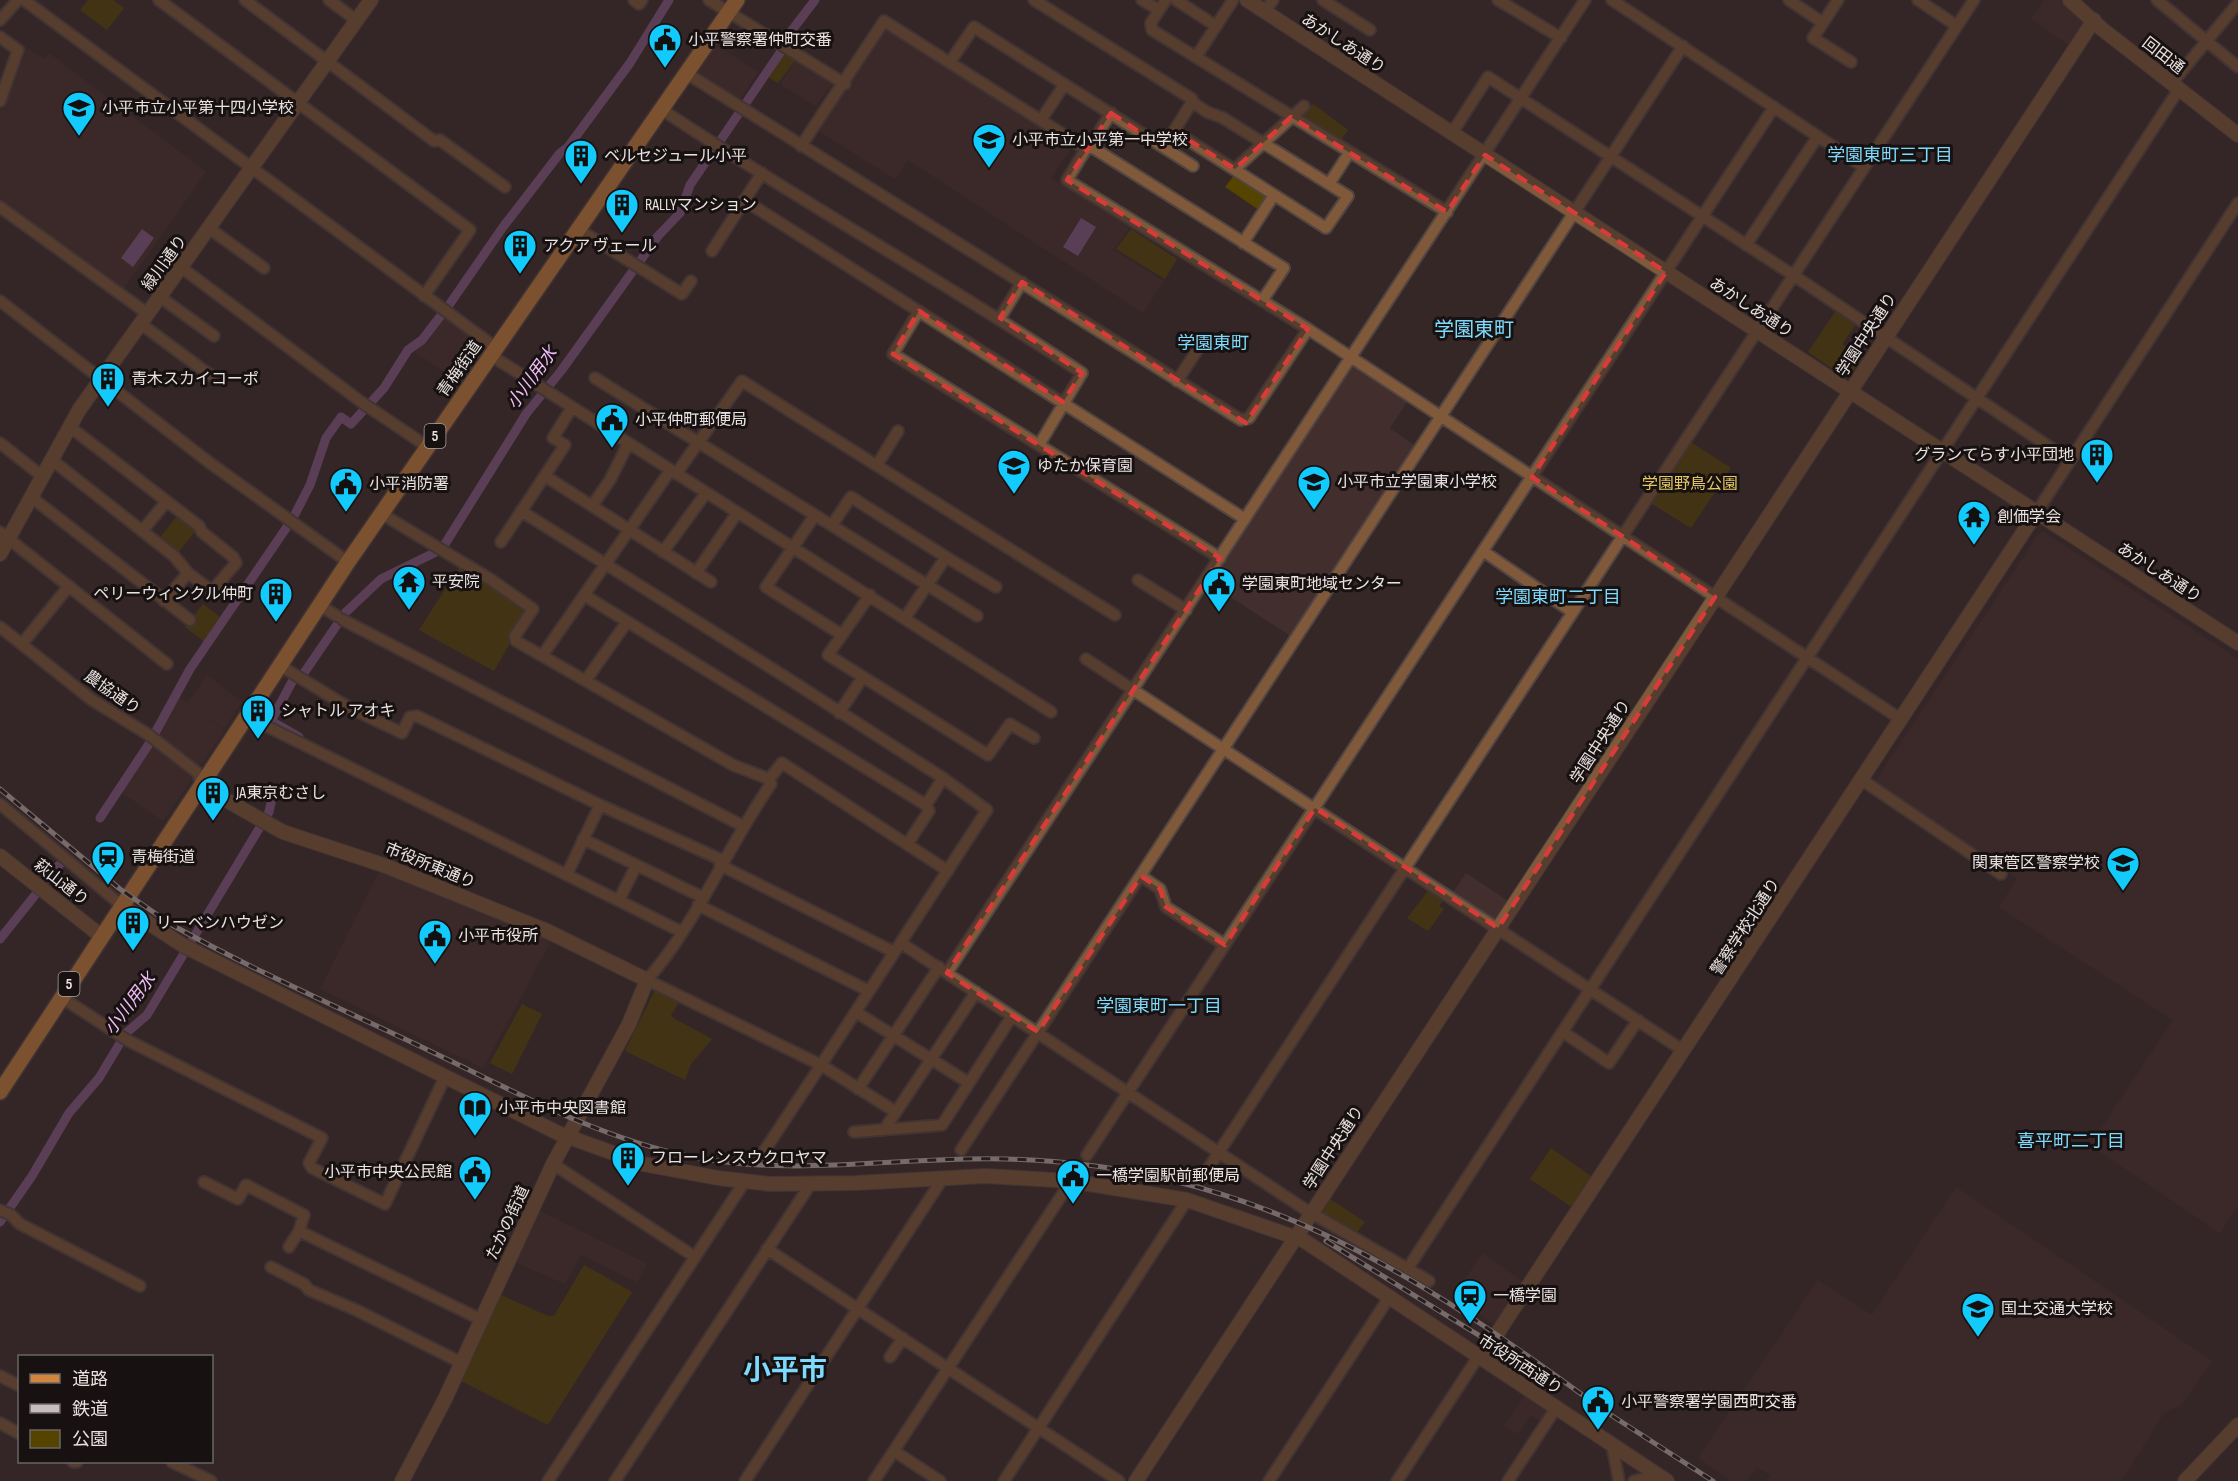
<svg xmlns="http://www.w3.org/2000/svg" width="2238" height="1481" viewBox="0 0 2238 1481" font-family="'Sofia Sans Condensed','Noto Sans JP',sans-serif">
	<style>
		.built { fill: #422e2c }
		.green { fill: #544400 }
		.water { fill: #875c8e }
		.lines { fill: none; stroke-linecap: round; stroke-linejoin: round }
		.canal { stroke: #875c8e; stroke-width: 9 }
		.minor-casing { stroke: #514544; stroke-width: 14 }
		.tertiary-casing { stroke: #514544; stroke-width: 16 }
		.primary-casing { stroke: #514544; stroke-width: 18 }
		.minor { stroke: #7f5939; stroke-width: 10 }
		.tertiary { stroke: #7f5939; stroke-width: 14 }
		.primary { stroke: #d2853d; stroke-width: 15 }
		.rail-casing { stroke: #c6bdbc; stroke-width: 5 }
		.rail { stroke: #171211; stroke-width: 3; stroke-dasharray: 9; stroke-linecap: butt }
		.marked { fill: none; stroke: #d83b3a; stroke-width: 4.5; stroke-dasharray: 12 8; stroke-linejoin: round }
		.labels { text-anchor: middle; dominant-baseline: central; stroke-width: 6; stroke-linejoin: round; paint-order: stroke }
		.shield { fill: #171211; stroke: #aba4a3; stroke-width: 1.5 }
		.shield-label { font-size: 15px; font-weight: bold; fill: #eae2e1 }
		.poi-label { font-size: 16px; fill: #eae2e1; stroke: #171211; text-anchor: start }
		.street-label { font-size: 16px; fill: #eae2e1; stroke: #171211 }
		.park-label { font-size: 16px; fill: #e3c766; stroke: #171211 }
		.neighbourhood-label { font-size: 18px; fill: #7edafc; stroke: #171211 }
		.water-label { font-size: 18px; font-style: italic; fill: #efbcf7; stroke: #171211 }
		.quarter-label { font-size: 20px; fill: #7edafc; stroke: #171211 }
		.town-label { font-size: 28px; font-weight: bold; fill: #7edafc; stroke: #171211 }
	</style>
	<rect width="100%" height="100%" fill="#342726"/>
	<!-- built -->
	<path class="built" d="M2044,0H2059L2081,16L2082,24L2068,45L2031,18Z
		M884,27L1073,146L1051,178L1130,227L1113,250L1164,281L1143,313L908,160L895,179L817,130Z
		M716,45L758,72L738,102L695,75Z
		M24,46L44,59L49,53L206,172L120,294L0,206V101L18,50Z
		M798,57L835,81L815,106L780,84Z
		M444,315L480,340L477,344L485,351L462,384L415,352Z
		M1351,364L1407,402L1390,428L1417,447L1292,637L1207,582Z
		M2044,532L2238,659V1206L2220,1233L2090,1145L2173,1020L1999,907L2017,878L1875,782L2038,535Z
		M207,675L242,702L224,729L201,713L224,731L202,764L197,765L155,733L177,695L188,703Z
		M153,743L182,765L192,779L163,821L120,791Z
		M380,870L551,941L483,1068L320,989Z
		M1466,873L1508,901L1494,921L1452,894Z
		M1956,1187L2212,1361L2181,1405L2164,1413L2121,1481H1766L1770,1475L1756,1467L1746,1481H1732L1698,1458L1818,1280L1872,1315Z
		M540,1211L647,1264L637,1282L581,1255L565,1284L515,1262Z
		M1483,1253L1523,1282L1495,1325L1453,1296Z
		M1525,1396L1550,1413L1543,1423L1531,1415L1518,1434L1504,1425Z"/>
	<!-- green -->
	<path class="green" d="M88,0H113L124,8L107,30L80,10Z
		M785,50L797,58L778,83L766,76Z
		M1313,104L1348,130L1340,141L1302,118V114Z
		M1235,174L1266,193L1267,199L1259,210L1225,187Z
		M1131,229L1177,259L1165,279L1116,249Z
		M1837,309L1857,323L1842,344L1863,358L1853,371L1840,374L1808,352Z
		M1689,441L1731,468L1691,528L1649,502Z
		M178,515L197,529L177,554L159,539Z
		M460,566L530,608L494,671L419,630Z
		M203,604L220,617L205,642L185,627Z
		M1429,890L1443,900L1439,906L1444,909L1428,931L1407,918Z
		M660,988L681,999L671,1015L673,1018L712,1039L691,1064L685,1080L625,1051L655,990Z
		M522,1004L542,1014L512,1074L490,1063Z
		M1551,1148L1592,1177L1572,1207L1530,1179Z
		M1327,1197L1365,1222L1353,1238L1316,1214Z
		M584,1265L632,1292L548,1425L461,1381L501,1295L548,1316H554Z"/>
	<!-- water -->
	<path class="water" d="M1081,218L1096,227L1078,256L1063,247Z
		M142,229L154,238L133,267L121,258Z"/>
	<g class="lines">
		<!-- canal -->
		<path class="canal" d="M299,737L271,721L293,680L304,673L345,613L381,579L434,553L445,544L526,414L561,371L658,236L680,213L690,185L782,50L786,38L815,0
			M100,818L149,744L190,669L293,518L310,485L326,438L341,417L351,424L384,388L408,350L422,340L449,305L503,227L560,153L568,147L630,63L669,0
			M45,881L62,862
			M0,939L36,894
			M0,1222L32,1176L69,1113L99,1078L126,1033L147,1015L269,812L272,798"/>
		<!-- minor casing -->
		<g class="minor-casing">
			<path id="minor" d="M24,0L492,345L495,358L1051,712
				M159,0L470,230L424,296
				M245,0L434,141L440,140L505,187
				M329,0L356,20
				M634,0L639,4L642,0
				M709,0L845,84
				M1034,0L1192,99V102L1207,112L1223,118L1348,196L1326,228L1174,131L1192,102
				M1142,0L1159,10L1151,23L1152,30L1447,212
				M1176,0L1216,26
				M1323,0L1370,30
				M1498,0L1561,38
				M1612,0L1864,167
				M1789,0L1823,23
				M1838,0L1813,38L1851,62
				M1918,0L1957,26
				M2157,0L2238,67
				M1159,10L1166,0
				M1264,12L1273,0
				M0,20L18,0
				M0,37L18,50L0,101
				M1196,57L1233,0
				M950,62L974,27L1193,166
				M686,73L1241,420L1249,418L1308,329
				M2172,83L2238,3
				M661,109C799,201 944,281 1082,373L1039,445
				M1041,120L1064,85
				M1452,133L1488,77L1793,275L2069,460
				M801,146L884,21L1086,149L1067,180L1308,329L1902,720
				M1090,146L1111,113
				M1086,149L1090,146L1284,268L1262,301
				M1235,169L1304,106
				M1329,184L1349,153
				M744,200L1245,519
				M0,207L148,314
				M210,229L264,268
				M578,229L682,294L691,281
				M1243,243L1274,195
				M1746,245L1818,136
				M712,251L762,173
				M182,268L364,404L428,447
				M160,297L214,336
				M0,301L210,463L348,562
				M919,311L893,354L1220,558
				M1000,318L1022,282
				M141,324L210,375
				M595,378L977,616
				M1177,381L1198,349
				M0,443L43,477
				M52,460L174,556L188,573L212,591L236,563L233,557L202,532L199,526L70,427
				M877,465L898,431
				M676,474L742,381L1115,615
				M545,476L711,582
				M31,497L190,620
				M592,506L610,480L628,444
				M521,511L787,678L943,778L987,810L821,1065L647,980C697,923 727,847 771,784L769,779L782,763L948,871
				M2036,513L2238,203
				M382,514L490,579L533,609L515,636L516,641L733,765L769,779
				M815,515L766,587L842,635
				M832,525L851,497L946,557
				M142,531L166,502
				M0,532L167,664
				M501,542L565,445L553,438L571,409
				M1483,551L1572,612
				M663,552L706,493
				M696,573L737,513
				M1138,580L1186,610
				M584,595L926,805
				M870,595L828,655L988,755L1010,724L1034,738
				M164,601L188,573
				M319,605L337,616
				M905,618L946,557L996,587
				M343,620L743,826
				M0,627L92,700L149,735L198,773L201,786
				M22,644L69,586
				M542,656L670,471
				M1086,659L1684,1051
				M279,665L348,707L402,733L410,717L417,716L600,805L722,860
				M586,680L627,622
				M839,713L863,677
				M246,716L682,932
				M1862,780L2001,874
				M0,804L121,905
				M583,839L702,897
				M908,843L929,811L926,805L943,778
				M720,865L894,952
				M567,874L600,805
				M1141,876L1160,889L1166,907L1225,945
				M619,900L636,866
				M698,905L869,991
				M901,943L1306,1210L1429,1281
				M947,973L1585,0
				M61,997L127,1040L322,1138L309,1163L312,1168L385,1204L445,1077
				M856,1012L969,1083
				M1563,1032L1609,1063L1638,1020
				M858,1089L939,967
				M884,1130L976,992
				M854,1132L942,1125L1012,1016
				M961,1150L1683,46
				M1087,1155L1774,107
				M759,1159L821,1065L896,1112
				M553,1164L695,1257
				M1200,1181L1974,0
				M204,1182L238,1199L246,1185L304,1215L299,1231L482,1320
				M0,1210L11,1215L20,1224L140,1286
				M289,1247L299,1231
				M767,1249L1119,1481
				M271,1267L304,1284L309,1290L356,1310L462,1363
				M1408,1268L2179,89
				M890,1357L903,1338
				M0,1376L20,1386
				M0,1423L20,1434
				M1612,1445L1619,1481
				M894,1451L940,1481
				M73,1462H77
				M172,1462L211,1481
				M548,1481L745,1181
				M615,1481L810,1185
				M745,1481L943,1178
				M874,1481L1071,1181
				M1004,1481L1187,1200
				M1269,1481L1390,1296
				M1397,1481L1478,1357
				M1508,1481L1556,1408
				M1634,1481L1658,1475"/>
		</g>
		<!-- tertiary casing -->
		<g class="tertiary-casing">
			<path id="tertiary" d="M1247,0L2238,643
				M2070,0L2102,29L2238,135
				M0,554L79,410L371,0
				M201,786L283,832L386,866L547,931L647,980L629,1024L553,1164L445,1399L402,1481
				M0,856L101,936
				M121,905L184,946L558,1133L643,1164L718,1178L770,1184L855,1183L986,1176L1071,1181L1187,1200L1303,1240L1667,1481
				M1481,1358L2036,513
				M1136,1481L2094,20
				M2185,1481L2238,1425"/>
		</g>
		<!-- primary casing -->
		<g class="primary-casing">
			<path id="primary" d="M0,1092L348,562L737,0"/>
		</g>
		<!-- minor -->
		<use href="#minor" class="minor"/>
		<!-- tertiary -->
		<use href="#tertiary" class="tertiary"/>
		<!-- primary -->
		<use href="#primary" class="primary"/>
		<!-- rail casing -->
		<g class="rail-casing">
			<path id="rail" d="M0,789L120,889L172,925C255,971 344,1010 430,1051C514,1091 596,1137 688,1156C794,1178 899,1156 1006,1159C1249,1165 1414,1271 1603,1410
				M1326,1241L1540,1373
				M1597,1406L1713,1481"/>
		</g>
		<!-- rail -->
		<use href="#rail" class="rail"/>
	</g>
	<!-- marked area -->
	<path d="M0 0H2238V1481H0ZM1111,113L1163,148L1174,131L1235,169L1291,117L1447,212L1485,155L1666,272L1532,477L1715,597L1498,928L1315,808L1225,945L1166,907L1160,889L1141,876L1038,1032L947,973L1220,558L893,354L919,311L1063,402L1082,373L1000,318L1022,282L1246,423L1308,329L1067,180Z" fill="#342726" fill-opacity=".55" fill-rule="evenodd"/>
	<path class="marked" d="M1111,113L1163,148L1174,131L1235,169L1291,117L1447,212L1485,155L1666,272L1532,477L1715,597L1498,928L1315,808L1225,945L1166,907L1160,889L1141,876L1038,1032L947,973L1220,558L893,354L919,311L1063,402L1082,373L1000,318L1022,282L1246,423L1308,329L1067,180Z"/>
	<!-- icons -->
	<defs>
		<g id="civic-pin" transform="scale(1.725)"><path d="M0 17L-7.5 6A9.5 9.5 0 1 1 7.5 6Z" fill="#12cafb" stroke="#171211"/><path d="M-.6-6.5H3V-4.5H.6V-3L4-1V1h2V6H-6V1h2V-1L-.6-3ZM-1.2 2.5V6h2.4V2.5Z" fill="#111"/></g>
		<g id="school-pin" transform="scale(1.725)"><path d="M0 17L-7.5 6A9.5 9.5 0 1 1 7.5 6Z" fill="#12cafb" stroke="#171211"/><path d="M0-5L7-2L0 1L-7-2ZM-4 1L0 2.5L4 1V4Q0 6-4 4Z" fill="#111"/></g>
		<g id="building-pin" transform="scale(1.725)"><path d="M0 17L-7.5 6A9.5 9.5 0 1 1 7.5 6Z" fill="#12cafb" stroke="#171211"/><path d="M-4-6H4V6H1V3H-1V6H-4ZM-2.5-4.3h1.7v1.8h-1.7ZM.8-4.3h1.7v1.8H.8ZM-2.5-1h1.7V.8h-1.7ZM.8-1h1.7V.8H.8Z" fill="#111"/></g>
		<g id="temple-pin" transform="scale(1.725)"><path d="M0 17L-7.5 6A9.5 9.5 0 1 1 7.5 6Z" fill="#12cafb" stroke="#171211"/><path d="M0-6L5-2H3V0L6.5 2.5H4V6H1.5V3h-3V6H-4V2.5H-6.5L-3 0V-2H-5Z" fill="#111"/></g>
		<g id="station-pin" transform="scale(1.725)"><path d="M0 17L-7.5 6A9.5 9.5 0 1 1 7.5 6Z" fill="#12cafb" stroke="#171211"/><path d="M-3-6H3Q5-6 5-4V2Q5 4 3 4L4.5 6H3L1.5 4h-3L-3 6H-4.5L-3 4Q-5 4-5 2V-4Q-5-6-3-6ZM-3.5-4v3h7v-3ZM-3.5 1v1.5H-2V1ZM2 1v1.5H3.5V1Z" fill="#111"/></g>
		<g id="university-pin" transform="scale(1.725)"><path d="M0 17L-7.5 6A9.5 9.5 0 1 1 7.5 6Z" fill="#12cafb" stroke="#171211"/><path d="M0-5L7-2L0 1L-7-2ZM-4 1L0 2.5L4 1V4Q0 6-4 4Z" fill="#111"/></g>
		<g id="library-pin" transform="scale(1.725)"><path d="M0 17L-7.5 6A9.5 9.5 0 1 1 7.5 6Z" fill="#12cafb" stroke="#171211"/><path d="M-6-4Q-3-5.5-.7-3.5V5Q-3 3-6 4ZM6-4Q3-5.5 .7-3.5V5Q3 3 6 4Z" fill="#111"/></g>
	</defs>
	<g fill-rule="evenodd">
		<use href="#civic-pin" x="665" y="40"/>
		<use href="#school-pin" x="79" y="108"/>
		<use href="#school-pin" x="989" y="140"/>
		<use href="#building-pin" x="581" y="156"/>
		<use href="#building-pin" x="622" y="205"/>
		<use href="#building-pin" x="520" y="246"/>
		<use href="#building-pin" x="108" y="379"/>
		<use href="#civic-pin" x="612" y="420"/>
		<use href="#building-pin" x="2097" y="455"/>
		<use href="#school-pin" x="1014" y="466"/>
		<use href="#school-pin" x="1314" y="482"/>
		<use href="#civic-pin" x="346" y="484"/>
		<use href="#temple-pin" x="1974" y="517"/>
		<use href="#temple-pin" x="409" y="582"/>
		<use href="#civic-pin" x="1219" y="584"/>
		<use href="#building-pin" x="276" y="594"/>
		<use href="#building-pin" x="258" y="711"/>
		<use href="#building-pin" x="213" y="793"/>
		<use href="#station-pin" x="108" y="857"/>
		<use href="#university-pin" x="2123" y="863"/>
		<use href="#building-pin" x="133" y="923"/>
		<use href="#civic-pin" x="435" y="936"/>
		<use href="#library-pin" x="475" y="1108"/>
		<use href="#building-pin" x="628" y="1158"/>
		<use href="#civic-pin" x="475" y="1172"/>
		<use href="#civic-pin" x="1073" y="1176"/>
		<use href="#station-pin" x="1470" y="1296"/>
		<use href="#school-pin" x="1978" y="1309"/>
		<use href="#civic-pin" x="1598" y="1402"/>
	</g>
	<g class="labels">
		<!-- shield labels -->
		<g class="shield">
			<rect x="424.5" y="424" width="21" height="24" rx="4.5"/>
			<rect x="58.5" y="972" width="21" height="24" rx="4.5"/>
		</g>
		<g class="shield-label">
			<text x="435" y="436">5</text>
			<text x="69" y="984">5</text>
		</g>
		<!-- poi labels -->
		<g class="poi-label">
			<text x="688" y="40">小平警察署仲町交番</text>
			<text x="102" y="108">小平市立小平第十四小学校</text>
			<text x="1012" y="140">小平市立小平第一中学校</text>
			<text x="604" y="156">ベルセジュール小平</text>
			<text x="645" y="205">RALLYマンション</text>
			<text x="543" y="246">アクア ヴェール</text>
			<text x="131" y="379">青木スカイコーポ</text>
			<text x="635" y="420">小平仲町郵便局</text>
			<text x="2074" y="455" text-anchor="end">グランてらす小平団地</text>
			<text x="1037" y="466">ゆたか保育園</text>
			<text x="1337" y="482">小平市立学園東小学校</text>
			<text x="369" y="484">小平消防署</text>
			<text x="1997" y="517">創価学会</text>
			<text x="432" y="582">平安院</text>
			<text x="1242" y="584">学園東町地域センター</text>
			<text x="253" y="594" text-anchor="end">ペリーウィンクル仲町</text>
			<text x="281" y="711">シャトル アオキ</text>
			<text x="236" y="793">JA東京むさし</text>
			<text x="131" y="857">青梅街道</text>
			<text x="2100" y="863" text-anchor="end">関東管区警察学校</text>
			<text x="156" y="923">リーベンハウゼン</text>
			<text x="458" y="936">小平市役所</text>
			<text x="498" y="1108">小平市中央図書館</text>
			<text x="651" y="1158">フローレンスウクロヤマ</text>
			<text x="452" y="1172" text-anchor="end">小平市中央公民館</text>
			<text x="1096" y="1176">一橋学園駅前郵便局</text>
			<text x="1493" y="1296">一橋学園</text>
			<text x="2001" y="1309">国土交通大学校</text>
			<text x="1621" y="1402">小平警察署学園西町交番</text>
		</g>
		<!-- street labels -->
		<g class="street-label">
			<text transform="translate(1343 44) rotate(33)">あかしあ通り</text>
			<text transform="translate(2163 56) rotate(38)">回田通</text>
			<text transform="translate(165 263) rotate(-54)">緑川通り</text>
			<text transform="translate(1751 308) rotate(33)">あかしあ通り</text>
			<text transform="translate(1867 335) rotate(-57)">学園中央通り</text>
			<text transform="translate(460 369) rotate(-55)">青梅街道</text>
			<text transform="translate(2159 573) rotate(33)">あかしあ通り</text>
			<text transform="translate(112 693) rotate(35)">農協通り</text>
			<text transform="translate(1601 742) rotate(-57)">学園中央通り</text>
			<text transform="translate(430 866) rotate(22)">市役所東通り</text>
			<text transform="translate(61 883) rotate(38)">萩山通り</text>
			<text transform="translate(1746 927) rotate(-57)">警察学校北通り</text>
			<text transform="translate(1334 1148) rotate(-57)">学園中央通り</text>
			<text transform="translate(508 1223) rotate(-65)">たかの街道</text>
			<text transform="translate(1520 1365) rotate(33)">市役所西通り</text>
		</g>
		<!-- park labels -->
		<g class="park-label">
			<text x="1690" y="484">学園野鳥公園</text>
		</g>
		<!-- neighbourhood labels -->
		<g class="neighbourhood-label">
			<text x="1890" y="155">学園東町三丁目</text>
			<text x="1213" y="343">学園東町</text>
			<text x="1558" y="597">学園東町二丁目</text>
			<text x="1159" y="1006">学園東町一丁目</text>
			<text x="2071" y="1141">喜平町二丁目</text>
		</g>
		<!-- water labels -->
		<g class="water-label">
			<text transform="translate(532 378) rotate(-54)">小川用水</text>
			<text transform="translate(130 1004) rotate(-53)">小川用水</text>
		</g>
		<!-- quarter labels -->
		<g class="quarter-label">
			<text x="1474" y="330">学園東町</text>
		</g>
		<!-- town labels -->
		<g class="town-label">
			<text x="785" y="1370">小平市</text>
		</g>
	</g>
	<!-- legend -->
	<rect x="18" y="1355" width="195" height="108" fill="#171211" stroke="#6b6564" stroke-width="1.5"/>
	<rect x="30" y="1374" width="30" height="9" fill="#d2853d" stroke="#6b6564" stroke-width="1.5"/>
	<text x="72" y="1385" font-size="18" fill="#eae2e1">道路</text>
	<rect x="30" y="1404" width="30" height="9" fill="#c6bdbc" stroke="#6b6564" stroke-width="1.5"/>
	<text x="72" y="1415" font-size="18" fill="#eae2e1">鉄道</text>
	<rect x="30" y="1430" width="30" height="18" fill="#544400" stroke="#6b6564" stroke-width="1.5"/>
	<text x="72" y="1445" font-size="18" fill="#eae2e1">公園</text>
</svg>
